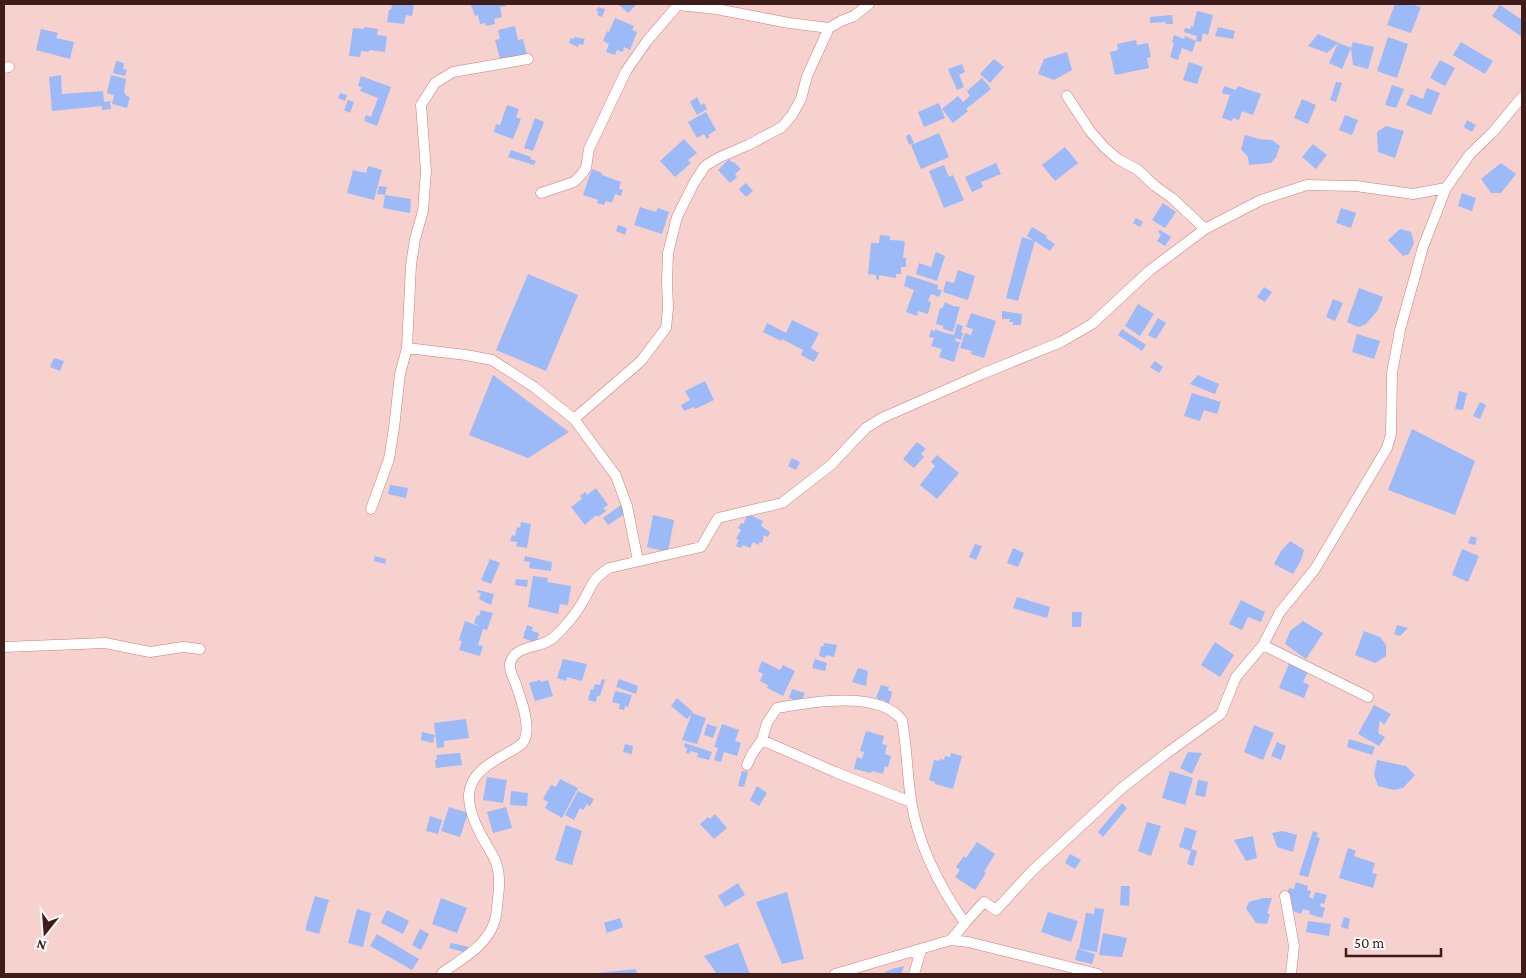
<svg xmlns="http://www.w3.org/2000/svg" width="1526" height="978" viewBox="0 0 1526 978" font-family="'Crimson Pro',serif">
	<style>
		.building { fill: #9bbaf7 }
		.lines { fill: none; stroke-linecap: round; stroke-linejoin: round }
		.street-casing { stroke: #d17d78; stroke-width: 11 }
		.street { stroke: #fff; stroke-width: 10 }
	</style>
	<rect width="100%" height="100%" fill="#f6d1ce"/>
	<!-- building -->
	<path class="building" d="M392,4H414L412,16L406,15L404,24L387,22L389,10H391Z
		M475,4H505L506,6L500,7L502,17L494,19L495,24L486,26L485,23L480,24L478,15L475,16L471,5Z
		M618,4H637L628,13Z
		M1395,4H1410L1421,7L1411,33L1387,25Z
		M1500,5L1522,20V37L1492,16Z
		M598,7L605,9L602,17L597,15L599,12L596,11Z
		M1197,11L1213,15L1208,35L1203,33L1201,42L1196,41L1197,36L1184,32L1185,28L1190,29L1191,26L1193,27Z
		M1172,15L1173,24H1166L1165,22L1150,23V17Z
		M615,18L634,26L632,30L637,32L630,50L624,47L623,52L617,50L615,55L606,52L609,44L603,41L607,31L609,32Z
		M515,26L518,40L523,39L527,55L501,62L495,40L500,39L498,30Z
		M364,27L378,29L377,35L387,36L385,52L369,50V52L361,51L360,57L349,56L353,28L364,29Z
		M1218,27L1235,31L1233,39L1215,36Z
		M41,29L58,33L56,38L74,42L70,59L36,50Z
		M1318,34L1351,48L1342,69L1329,63L1338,43L1327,53L1308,46Z
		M1174,35L1184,39L1185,36L1196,41L1192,52L1182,48L1178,60L1170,57L1174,43L1172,42Z
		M574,37L585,39L583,45L579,44L578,47L569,43L571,38L574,39Z
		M1388,37L1408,44L1397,78L1377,71Z
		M1136,40L1137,45L1148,43L1151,57L1147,58L1149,68L1115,75L1110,52L1118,50L1117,44Z
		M1353,42L1374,47L1368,69L1353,65L1351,48Z
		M1461,42L1493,61L1485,74L1453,55Z
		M1067,52L1072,70L1054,80L1038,74L1044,59Z
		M994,59L1004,67L990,83L980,74Z
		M1440,60L1455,68L1445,86L1430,78Z
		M116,61L124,63L123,69L127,70L125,76L113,73Z
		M1189,62L1203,67L1197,84L1183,80Z
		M962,64L965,72L959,75L964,87L957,90L948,69Z
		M61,75L62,94L103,91L104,102L110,101L111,109L102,110V106L52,111L49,77Z
		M111,75L126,79L124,93L126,94V96L130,97L127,108L112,104L114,95L107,93Z
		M361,76L391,87L377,126L364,121L366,115L371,117L378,98L360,91L362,87L358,86Z
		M982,78L991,89L966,109L968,111L953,123L942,109L958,96L963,102L970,96L967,91Z
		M1336,82L1342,83L1336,102L1330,100Z
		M1392,85L1404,89L1396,108L1385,105Z
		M1224,86L1236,90L1238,86L1261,94L1253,115L1242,111L1239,120L1233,118L1232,121L1222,118L1230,95L1222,93Z
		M1427,88L1440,93L1431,115L1406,105L1411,94L1423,99Z
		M340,93L347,95L345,101L338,98Z
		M697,97L701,105L704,103L707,109L697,115L690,102Z
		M1302,99L1316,105L1308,124L1294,118Z
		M348,100L354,102L350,113L344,110Z
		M939,103L945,118L924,127L918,112Z
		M507,105L519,109L516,117L521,119L513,139L494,132L496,124L500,125Z
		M706,112L716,130L708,135L710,137L707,139L704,134L697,138L688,122Z
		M1345,115L1358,120L1352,135L1339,130Z
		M535,118L544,122L533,151L524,148Z
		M1467,120L1476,125L1472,132L1464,127Z
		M1386,126L1404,131L1395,158L1378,152L1377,132Z
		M939,133L949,157L921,169L911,145Z
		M910,134L914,143L909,145L906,136Z
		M1245,135L1259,139L1272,140L1280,146L1276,157L1271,163L1249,165L1248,157L1241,149Z
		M684,139L697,153L688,160L691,163L675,177L660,161Z
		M1313,144L1327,155L1316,169L1302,157Z
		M1065,147L1078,163L1055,181L1042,165Z
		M511,150L531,157L530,159L536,161L534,165L508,157Z
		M729,159L733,163L734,162L741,169L735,174L737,177L730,183L718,170Z
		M996,163L1001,174L981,182L983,187L972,192L965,177Z
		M1501,163L1516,174L1501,193H1491L1481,179Z
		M944,165L949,177L953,175L964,200L944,208L929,171Z
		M368,166L382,170L374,200L347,193L353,170L366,173Z
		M592,169L602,173V175L621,182L619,189L623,190L621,196L615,194L612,203L606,201L604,205L597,203L598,200L583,195Z
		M746,183L753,191L746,197L739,189Z
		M379,186L387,187L385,195L411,199L410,213L383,208L385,195L377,194Z
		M1462,193L1476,198L1472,211L1458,206Z
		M1163,203L1176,212L1165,228L1152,220Z
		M640,207L656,212L658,208L669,212L662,234L634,225Z
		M1341,208L1356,213L1351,228L1336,223Z
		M1136,218L1143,222L1140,227L1133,223Z
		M618,225L627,228L625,235L616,231Z
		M1032,227L1047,236L1046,238L1055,244L1050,251L1027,236Z
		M1400,229L1411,232L1414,243L1409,254L1403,256L1388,240Z
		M1160,230L1171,237L1165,246L1157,241L1161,235L1158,232Z
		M880,235L890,236V240L905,241L903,258H906V267H901V274H896V278L879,275V280L876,279V275L868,274L871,243H879Z
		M1022,237L1035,241L1018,301L1006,298Z
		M936,252L945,256L937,281L916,274L919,263L931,267Z
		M958,270L975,276L968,300L943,292L946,281L954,283Z
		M528,274L578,295L546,371L496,350Z
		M907,275L938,285L937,289L942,290L939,297L931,294L928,301L931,302L928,314L918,311L917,316L906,312L914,290L904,286Z
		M1264,287L1272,292L1265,302L1257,297Z
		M1359,288L1383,297L1378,310L1365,325L1358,327L1347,322Z
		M1333,299L1343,303L1335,321L1326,317Z
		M945,302L955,307V306L960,307L953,332L943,329V326L936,324L940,308L942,309Z
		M1138,304L1154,314L1140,336L1125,326Z
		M1002,311L1022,314L1021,325H1013V322H1009L1010,319H1002Z
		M971,313L996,321L984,358L971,354L972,351L960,348L965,333L971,335L973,329L966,327Z
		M1158,318L1166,323L1156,339L1148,335Z
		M792,320L819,333L811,348L819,353L814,362L801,355L803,350L782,339L781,341L763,332L767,323L786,333Z
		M957,324L963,326L961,332L963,333L961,340L956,338L955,341L960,342L954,362L939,357L942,349L931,346L934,338L929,337L931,330L935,331V329L942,332L954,335Z
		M1122,329L1146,345L1142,351L1118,335Z
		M1357,334L1380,341L1374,359L1352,352Z
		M54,358L64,361L60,371L50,367Z
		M1155,361L1163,367L1159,373L1150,367Z
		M493,375L569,432L528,458L469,435Z
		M1198,375L1219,384L1215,394L1190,384Z
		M705,381L714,400L695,409L694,407L684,411L681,405L690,400L685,391Z
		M1459,391L1467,393L1463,410L1455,409Z
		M1192,393L1221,402L1217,414L1204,410L1200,421L1184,416Z
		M1480,402L1486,405L1480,419L1473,416Z
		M1412,429L1475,461L1455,515L1388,490Z
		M917,442L926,449L921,454L924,457L914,468L903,459Z
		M937,455L959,473L937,499L920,485L935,466L931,462Z
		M792,458L800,462L796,470L788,466Z
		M390,485L408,488L406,498L388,494Z
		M596,488L608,505L603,508L606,511L598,517L596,515L585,525L571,507L582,499L580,496L585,492L587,495Z
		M621,505L626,513L608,525L603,518Z
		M748,514L763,521L761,526L770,532L768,537L764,535L762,543L760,542L758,545L753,542L750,548L743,545L741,548L736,546L739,540L736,539L741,530L738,528L741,523L743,524Z
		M653,515L674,520L668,552L647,547Z
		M521,522L531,524L527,548L516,546L517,542L510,541L512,535L515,536L517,527L520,528Z
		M1471,536L1477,538L1475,545L1468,543Z
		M1290,541L1304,550L1301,560L1293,574L1274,564L1281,551Z
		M975,544L982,546L976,560L969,557Z
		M1013,548L1024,553L1018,567L1007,563Z
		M1462,549L1479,556L1468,582L1452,575Z
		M375,556L386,559L385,564L374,561Z
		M525,556L552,562L551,571L529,568L530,562L524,561Z
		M490,559L500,563L491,584L481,580Z
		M533,576L548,578L547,582L571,586L568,605L560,604L558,614L528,607Z
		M516,579L528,580L527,587L515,585Z
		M478,590L494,594L491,605L479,599L481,593L477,592Z
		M1017,597L1050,607L1047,618L1013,608Z
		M1241,600L1265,612L1261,622L1248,617L1242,630L1229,624Z
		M481,610L493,613L487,630L483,629L478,645L483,646L480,656L459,650L462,641L459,640L465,621L481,627L474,623L477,615L479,616Z
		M1072,612H1082L1081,627H1072Z
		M1303,621L1323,633L1306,659L1285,644L1290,631Z
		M527,625L533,627L532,631L539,633L536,643L523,638Z
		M1397,625L1408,628L1400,636L1394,634Z
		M1364,631L1380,637L1386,645V656L1375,663L1355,655Z
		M1215,642L1234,655L1220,677L1201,665Z
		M824,643L837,645L834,657L826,655L825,658L819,656L821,646L823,647Z
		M563,659L587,664L582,681L567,677L566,681L557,678Z
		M815,659L827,663L825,671L812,668Z
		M762,661L780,670L783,665L795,671L783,696L767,688L768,685L760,681L763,674L758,671Z
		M1290,661L1309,669L1303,682L1309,685L1304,698L1279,688Z
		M858,668L868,671L866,686L852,682Z
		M602,679L605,680L600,696H597L596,702L588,700L591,689L593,690L595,684L600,685Z
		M619,679L638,686L636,694L616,687Z
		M540,680L541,682L548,680L553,696L535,701L529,683Z
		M881,685L889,687L888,690L892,692L889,704L881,699L880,701H877L878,698H876Z
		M792,689L805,693L801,702L789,698Z
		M615,691L632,695L628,707L625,706L624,710L619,709L620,704L612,702Z
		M677,698L693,712L687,719L671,706Z
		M1374,705L1391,714L1384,725L1380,720L1378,733L1385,737L1379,746L1358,734Z
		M692,713L706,718L697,744L682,740Z
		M466,719L469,738L444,741V747L437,748L434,723Z
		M707,724L717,727L713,738L704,735Z
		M722,724L739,730L735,741L741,743L737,756L724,752L721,762L714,760L718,748L714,747Z
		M1254,725L1274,733L1263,760L1244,752Z
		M866,731L884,736L882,744L887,745L885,754L891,756L888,767L885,766L883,774L872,771L871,773L854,769L857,757L862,759L864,752L860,751Z
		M422,732L435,735L433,743L421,740Z
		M1349,739L1375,747L1372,755L1347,747Z
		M1277,742L1286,746L1281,760L1271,756Z
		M685,743L712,752L709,760L697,757L698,753L690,751L689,754L686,753L687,748L684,747Z
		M625,744L633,746L632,754L623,752Z
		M1188,752L1202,753L1192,774L1180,768Z
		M460,753L462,765L436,768L435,760H437L436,755Z
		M951,753L962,756L953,789L935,784V782L929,780L934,760L940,761V759L944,760L945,756L950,757Z
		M1377,760L1406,766L1415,775L1403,788L1394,790L1378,786L1374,774Z
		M742,771L748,772L744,787L738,786Z
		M1170,771L1193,778L1185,805L1162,798Z
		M487,777L507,780L503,803L483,800Z
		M560,779L578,788L562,818L545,808L548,802L543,799L551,785L556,787Z
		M1198,780L1208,782L1205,797L1195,795Z
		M757,786L767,793L759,806L750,800Z
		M511,791L528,793L527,806L510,805Z
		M578,791L594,799L590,806L587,804L583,810L580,808L574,820L565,815Z
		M1122,803L1127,808L1103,837L1098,832Z
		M449,807L468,813L460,837L441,831Z
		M506,807L512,828L493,833L487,812Z
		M715,814L727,828L714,839L700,824L708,817L710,819Z
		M430,816L442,820L438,834L426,831Z
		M1147,822L1161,826L1151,856L1138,851Z
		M566,825L582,831L572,865L555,860Z
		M1185,827L1197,831L1191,849L1197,851L1193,866L1187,864L1191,851L1179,847Z
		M1282,831L1297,835L1293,852L1277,847L1272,833Z
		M1313,831L1318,833L1316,837L1320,838L1308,877L1299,875Z
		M1253,836L1257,858L1246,861L1234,840Z
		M977,842L995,854L984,872L986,873L975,890L955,877L960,870L956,867L964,856L966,858Z
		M1348,848L1356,851L1354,856L1375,863L1372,873L1377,874L1373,888L1339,878Z
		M1070,854L1081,860L1075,869L1065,863Z
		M1296,882L1308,886L1307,890L1311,891L1309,897L1313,899L1315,892L1327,895L1324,904L1321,903L1320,906L1325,908L1322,918L1309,914L1310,911L1303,909L1301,914L1290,910L1292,902L1285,900L1289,888L1294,889Z
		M738,883L745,895L725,907L718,896Z
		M1121,886H1130L1129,906L1120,905Z
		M787,892L804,959L782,964L756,902Z
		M315,896L329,900L319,934L305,930Z
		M441,898L467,908L457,933L432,924Z
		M1263,898H1272L1267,913L1270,914L1267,924L1256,923L1246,908L1249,902Z
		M1095,908L1104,909L1097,952L1079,949L1086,913L1094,914Z
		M357,909L371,913L363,947L348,943Z
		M387,910L409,921L403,934L381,923Z
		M1048,912L1078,921L1071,942L1041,932Z
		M1344,917L1350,919L1348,929L1341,927Z
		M620,918L623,927L607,933L604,923Z
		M1308,921L1331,924L1329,936L1306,932Z
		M420,929L429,934L421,950L412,945Z
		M1103,933L1127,938L1122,957L1099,955Z
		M377,934L419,959L412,970L370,946Z
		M451,943L469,947L467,953L449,948Z
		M738,943L750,974H717L704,956Z
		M1078,949L1095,954L1092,964L1075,960Z
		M904,966L901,974H881L892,969Z
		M636,969L637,974H597V973Z"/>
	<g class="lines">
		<!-- street casing -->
		<g class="street-casing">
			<path id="street" d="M528,59L453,72L435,83L421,105L426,171L423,211L415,239L411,265L407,348L466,355L492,360L534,387L574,419L616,476L627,506L638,561
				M4,68L9,67
				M1067,96L1090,131L1105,148L1118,159L1138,170L1155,186L1172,198L1205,229
				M541,193L574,182L582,174L586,168L589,149L626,71L647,41L678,5L716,9L789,23L829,28L841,21L854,16L869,4
				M574,419L641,361L666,328L668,308L667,282L668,253L677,217L694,183L705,166L718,158L748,145L782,127L792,115L801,99L807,76L829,28
				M371,509L389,459L394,428L400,374L407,348
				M1263,645L1368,697
				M4,647L105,643L150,652L183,647L200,649
				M762,740L835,772L911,802
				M747,765L752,754L762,740L767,723L777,708C810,702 879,690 902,720C907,747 907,774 911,800C918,845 939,886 965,923
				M1285,896L1294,946L1291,974
				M951,940L965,923L984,902L996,910L1032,871L1122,788L1167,753L1221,714L1236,677L1263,645L1280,612L1315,569L1387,448L1391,434L1392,373L1400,330L1423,247L1446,188L1470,154L1493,132L1522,97
				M442,973C462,959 488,945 495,920C497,913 497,905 498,898C500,882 500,868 492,854C482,837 468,815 469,794C471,772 492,762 509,752C515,749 521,746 524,741C532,727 520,696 515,682C513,677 509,670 510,664C514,644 541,649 553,638C564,628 575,615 582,603C593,585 590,581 609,568L701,547L718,518L782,503L831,465L866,428L882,418L982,374L1061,342L1092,324L1149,271L1205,229L1261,200L1307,185L1356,186L1413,194L1446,188
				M835,974L951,940L968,942L1098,974
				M914,974L921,950"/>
		</g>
		<!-- street -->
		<use href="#street" class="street"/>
	</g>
	<!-- border -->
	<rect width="1526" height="978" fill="none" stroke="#3d1c1a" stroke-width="10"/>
	<!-- north arrow -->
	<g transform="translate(45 933) rotate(197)" stroke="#fcfcfc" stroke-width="4" paint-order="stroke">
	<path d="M0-4L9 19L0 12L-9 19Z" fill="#3d1c1a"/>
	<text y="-8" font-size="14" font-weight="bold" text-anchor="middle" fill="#3d1c1a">N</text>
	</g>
	<!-- scale -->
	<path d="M1346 948v8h95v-8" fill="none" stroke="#3d1c1a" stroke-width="2.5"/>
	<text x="1354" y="948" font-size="15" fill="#3d1c1a" stroke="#fcfcfc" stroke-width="4" paint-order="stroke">50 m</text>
</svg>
